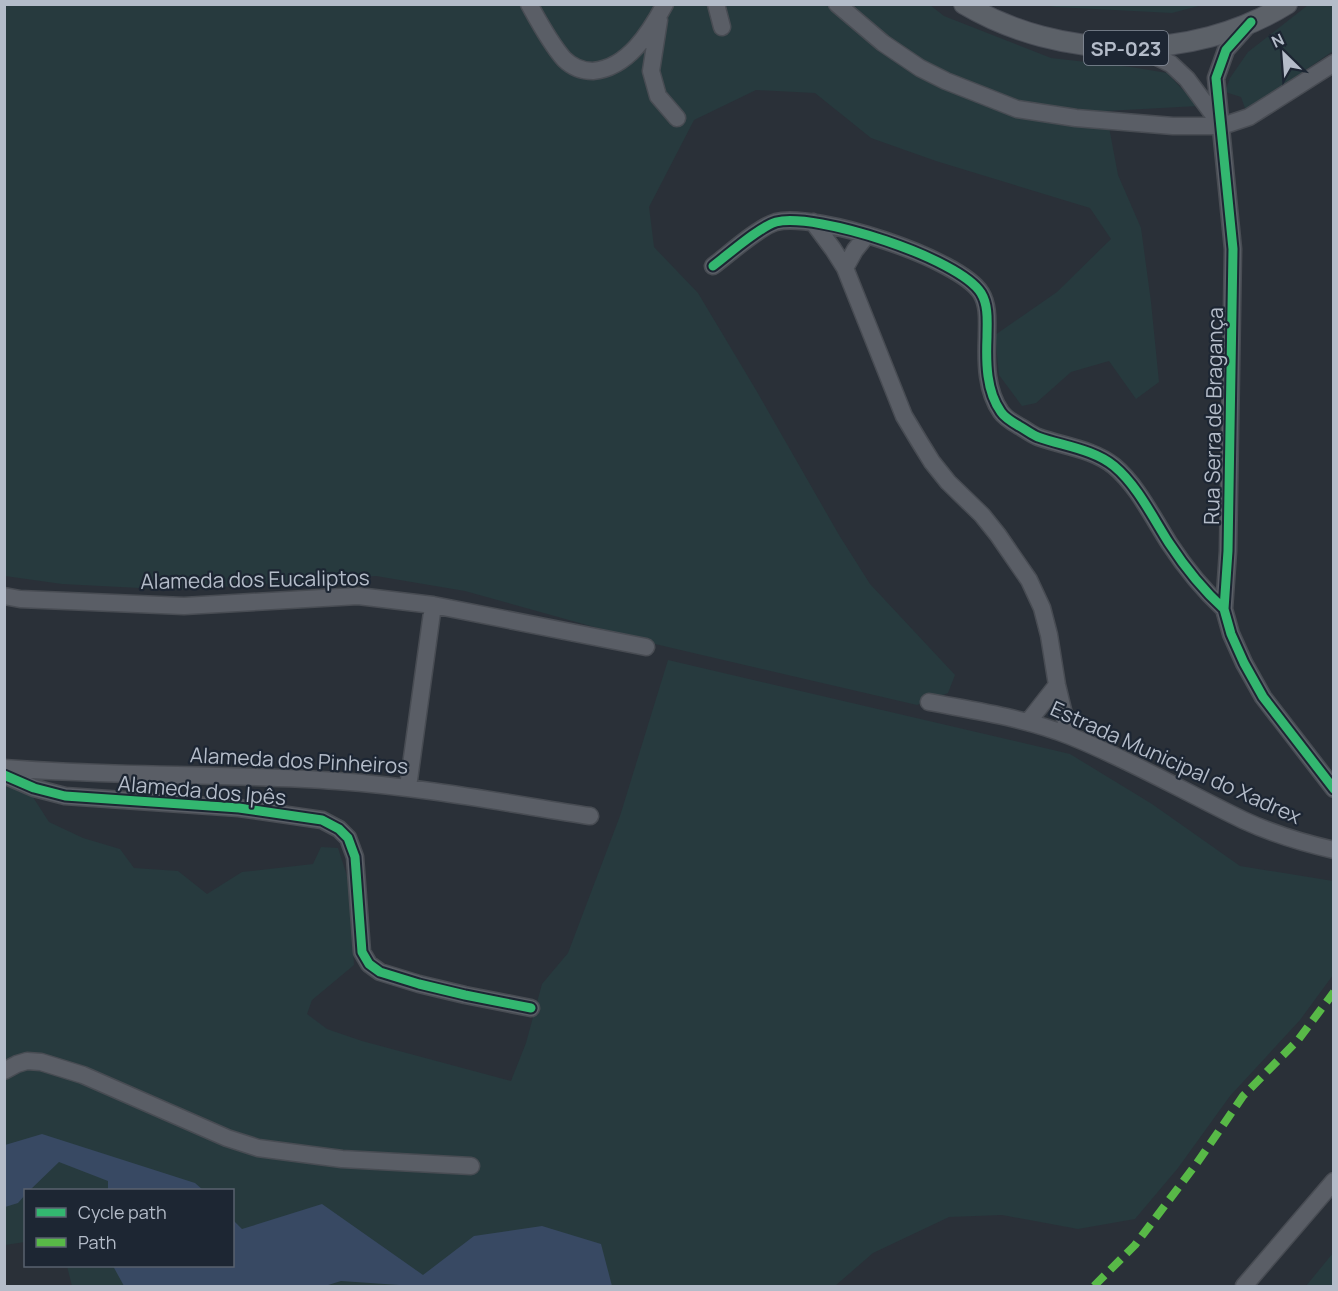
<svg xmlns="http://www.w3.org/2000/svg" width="1338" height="1291" viewBox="0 0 1338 1291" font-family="Manrope,sans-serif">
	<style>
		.green { fill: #273a3e }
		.water { fill: #384963 }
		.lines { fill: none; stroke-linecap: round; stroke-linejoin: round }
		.minor-casing { stroke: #484c53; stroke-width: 19 }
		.major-casing { stroke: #484c55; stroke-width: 22 }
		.minor { stroke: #5a5e66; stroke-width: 16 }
		.major { stroke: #5c6168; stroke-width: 20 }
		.quiet { stroke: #58b947; stroke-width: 8; stroke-dasharray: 15 8; stroke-linecap: butt }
		.cycleway-casing { stroke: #1d2633; stroke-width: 13 }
		.cycleway { stroke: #33b770; stroke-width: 9 }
		.labels { text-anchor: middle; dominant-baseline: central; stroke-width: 4.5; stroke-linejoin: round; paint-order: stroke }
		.shield { fill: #1d2633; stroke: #878f9c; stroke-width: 1.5 }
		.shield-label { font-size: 20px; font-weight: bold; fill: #b4bcc9 }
		.street-label { font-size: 21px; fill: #b4bcc9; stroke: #1d2633 }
	</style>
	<rect width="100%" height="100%" fill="#2a3038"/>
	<!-- green -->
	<path class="green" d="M5,5H930L944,16L1051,58L1131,67L1167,73L1198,106L1106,111L1118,175L1141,228L1151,302L1159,382L1136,399L1109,361L1071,372L1036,403L1022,406L999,375L995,335L1057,292L1111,239L1090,208L936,161L871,138L815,93L756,90L694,120L649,207L654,247L698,293L756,390L839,535L870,584L955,675L948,693L917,705L655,644L465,591L376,576L179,590L62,584L5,576Z
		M1044,5H1202L1172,13L1056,7Z
		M1308,5H1333V51L1246,111L1241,97L1225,92L1230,78L1248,52Z
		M668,660L1070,754L1152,804L1240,866L1333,881V975L1300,1020L1230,1096L1178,1168L1135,1219L1078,1229L1002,1215L949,1217L873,1253L835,1286H72L67,1266H232V1190H26L25,1242L5,1245L4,782L31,794L49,822L83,838L120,849L134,868L178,871L207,894L242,872L313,864L321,847L338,848L349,882L354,965L312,1000L307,1014L327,1029L362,1041L511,1081L526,1043L542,984L568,953L620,816Z
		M1333,1253V1286H1306Z"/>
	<!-- water -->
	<path class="water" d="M42,1134L195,1183L203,1190H108V1181L59,1162L30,1190H26L25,1195L18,1203L5,1207V1145Z
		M322,1204L423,1275L474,1236L542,1226L601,1244L612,1286H400L399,1285L341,1281L325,1286H124L113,1266H232L233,1220L242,1229Z"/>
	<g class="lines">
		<!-- minor casing -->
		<g class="minor-casing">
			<path id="minor" d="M529,4C539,22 550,43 564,59C572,67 582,71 593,71C628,68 650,32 665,4
				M716,4L722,27
				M837,4L883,43L920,68L946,81L1017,109L1076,118L1173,126H1222L1249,117L1334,63
				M659,20L651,71L658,96L677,118
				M1251,22L1226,50L1216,78L1233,249L1228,551L1224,609L1231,634L1244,663L1263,697L1334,789
				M1139,48L1171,64L1187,79L1221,125
				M813,222L833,249L845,268L904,416L919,441L932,462L948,482L982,515L998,535L1029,580L1042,608L1049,635L1057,685L1069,735
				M713,266C729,254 759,227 776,222C816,212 959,258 981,293C989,306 987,323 987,337C986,362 986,391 1001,412C1005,418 1012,422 1019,426C1025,429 1031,434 1038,437C1063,446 1093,449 1114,466C1137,485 1153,518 1169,543C1186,569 1202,589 1224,609
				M845,268L855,250L867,235
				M4,596L20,599L184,606L358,596L433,605L646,647
				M929,702C976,711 1025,718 1070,736C1130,760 1185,792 1243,820C1271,833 1303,843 1334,850
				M1028,722L1057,685
				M4,768C115,777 226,773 337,781C422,787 506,803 590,816
				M4,775L34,788L65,796L239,808L322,820L339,829L348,838L355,857L362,952L369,964L380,972L419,984L465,995L531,1008
				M408,787L433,605
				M4,1071L17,1064L27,1061L41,1062L83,1075L227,1138L258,1148L342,1159L471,1166
				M1244,1286L1334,1181"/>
		</g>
		<!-- major casing -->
		<g class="major-casing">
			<path id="major" d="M964,4C1060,61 1192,63 1287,4"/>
		</g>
		<!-- minor -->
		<use href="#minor" class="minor"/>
		<!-- major -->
		<use href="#major" class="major"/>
		<!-- quiet -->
		<path class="quiet" d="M1094,1286L1135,1245L1197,1163L1243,1096L1298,1040L1334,992"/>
		<!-- cycleway casing -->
		<g class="cycleway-casing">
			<path id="cycleway" d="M1251,22L1226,50L1216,78L1233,249L1228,551L1224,609L1231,634L1244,663L1263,697L1334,789
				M713,266C729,254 759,227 776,222C816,212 959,258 981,293C989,306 987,323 987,337C986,362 986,391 1001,412C1005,418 1012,422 1019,426C1025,429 1031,434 1038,437C1063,446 1093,449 1114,466C1137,485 1153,518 1169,543C1186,569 1202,589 1224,609
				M4,775L34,788L65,796L239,808L322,820L339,829L348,838L355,857L362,952L369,964L380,972L419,984L465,995L531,1008"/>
		</g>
		<!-- cycleway -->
		<use href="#cycleway" class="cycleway"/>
	</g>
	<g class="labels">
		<!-- shield labels -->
		<rect class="shield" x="1084" y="31" width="84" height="34" rx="4.5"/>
		<g class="shield-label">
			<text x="1126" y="48">SP-023</text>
		</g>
		<!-- street labels -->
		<g class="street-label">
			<text transform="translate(1213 416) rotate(-89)">Rua Serra de Bragança</text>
			<text transform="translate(255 579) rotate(-1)">Alameda dos Eucaliptos</text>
			<text transform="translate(299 760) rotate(3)">Alameda dos Pinheiros</text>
			<text transform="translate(1176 762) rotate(24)">Estrada Municipal do Xadrex</text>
			<text transform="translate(202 790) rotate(5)">Alameda dos Ipês</text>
		</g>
	</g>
	<!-- border -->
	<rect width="1338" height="1291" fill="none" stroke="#b4bcc9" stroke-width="12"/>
	<!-- legend -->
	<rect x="24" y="1189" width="210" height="78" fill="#1d2633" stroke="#59626f" stroke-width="1.5"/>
	<rect x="36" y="1208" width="30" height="9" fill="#33b770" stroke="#59626f" stroke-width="1.5"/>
	<text x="78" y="1219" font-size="18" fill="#b4bcc9">Cycle path</text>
	<rect x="36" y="1238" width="30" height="9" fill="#58b947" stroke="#59626f" stroke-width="1.5"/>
	<text x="78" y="1249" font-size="18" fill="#b4bcc9">Path</text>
	<!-- north arrow -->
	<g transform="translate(1284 54) rotate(335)" stroke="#1d2633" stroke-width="4.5" paint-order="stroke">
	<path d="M0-4.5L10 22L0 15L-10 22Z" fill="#b4bcc9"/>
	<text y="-9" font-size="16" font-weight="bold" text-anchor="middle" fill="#b4bcc9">N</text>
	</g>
</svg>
